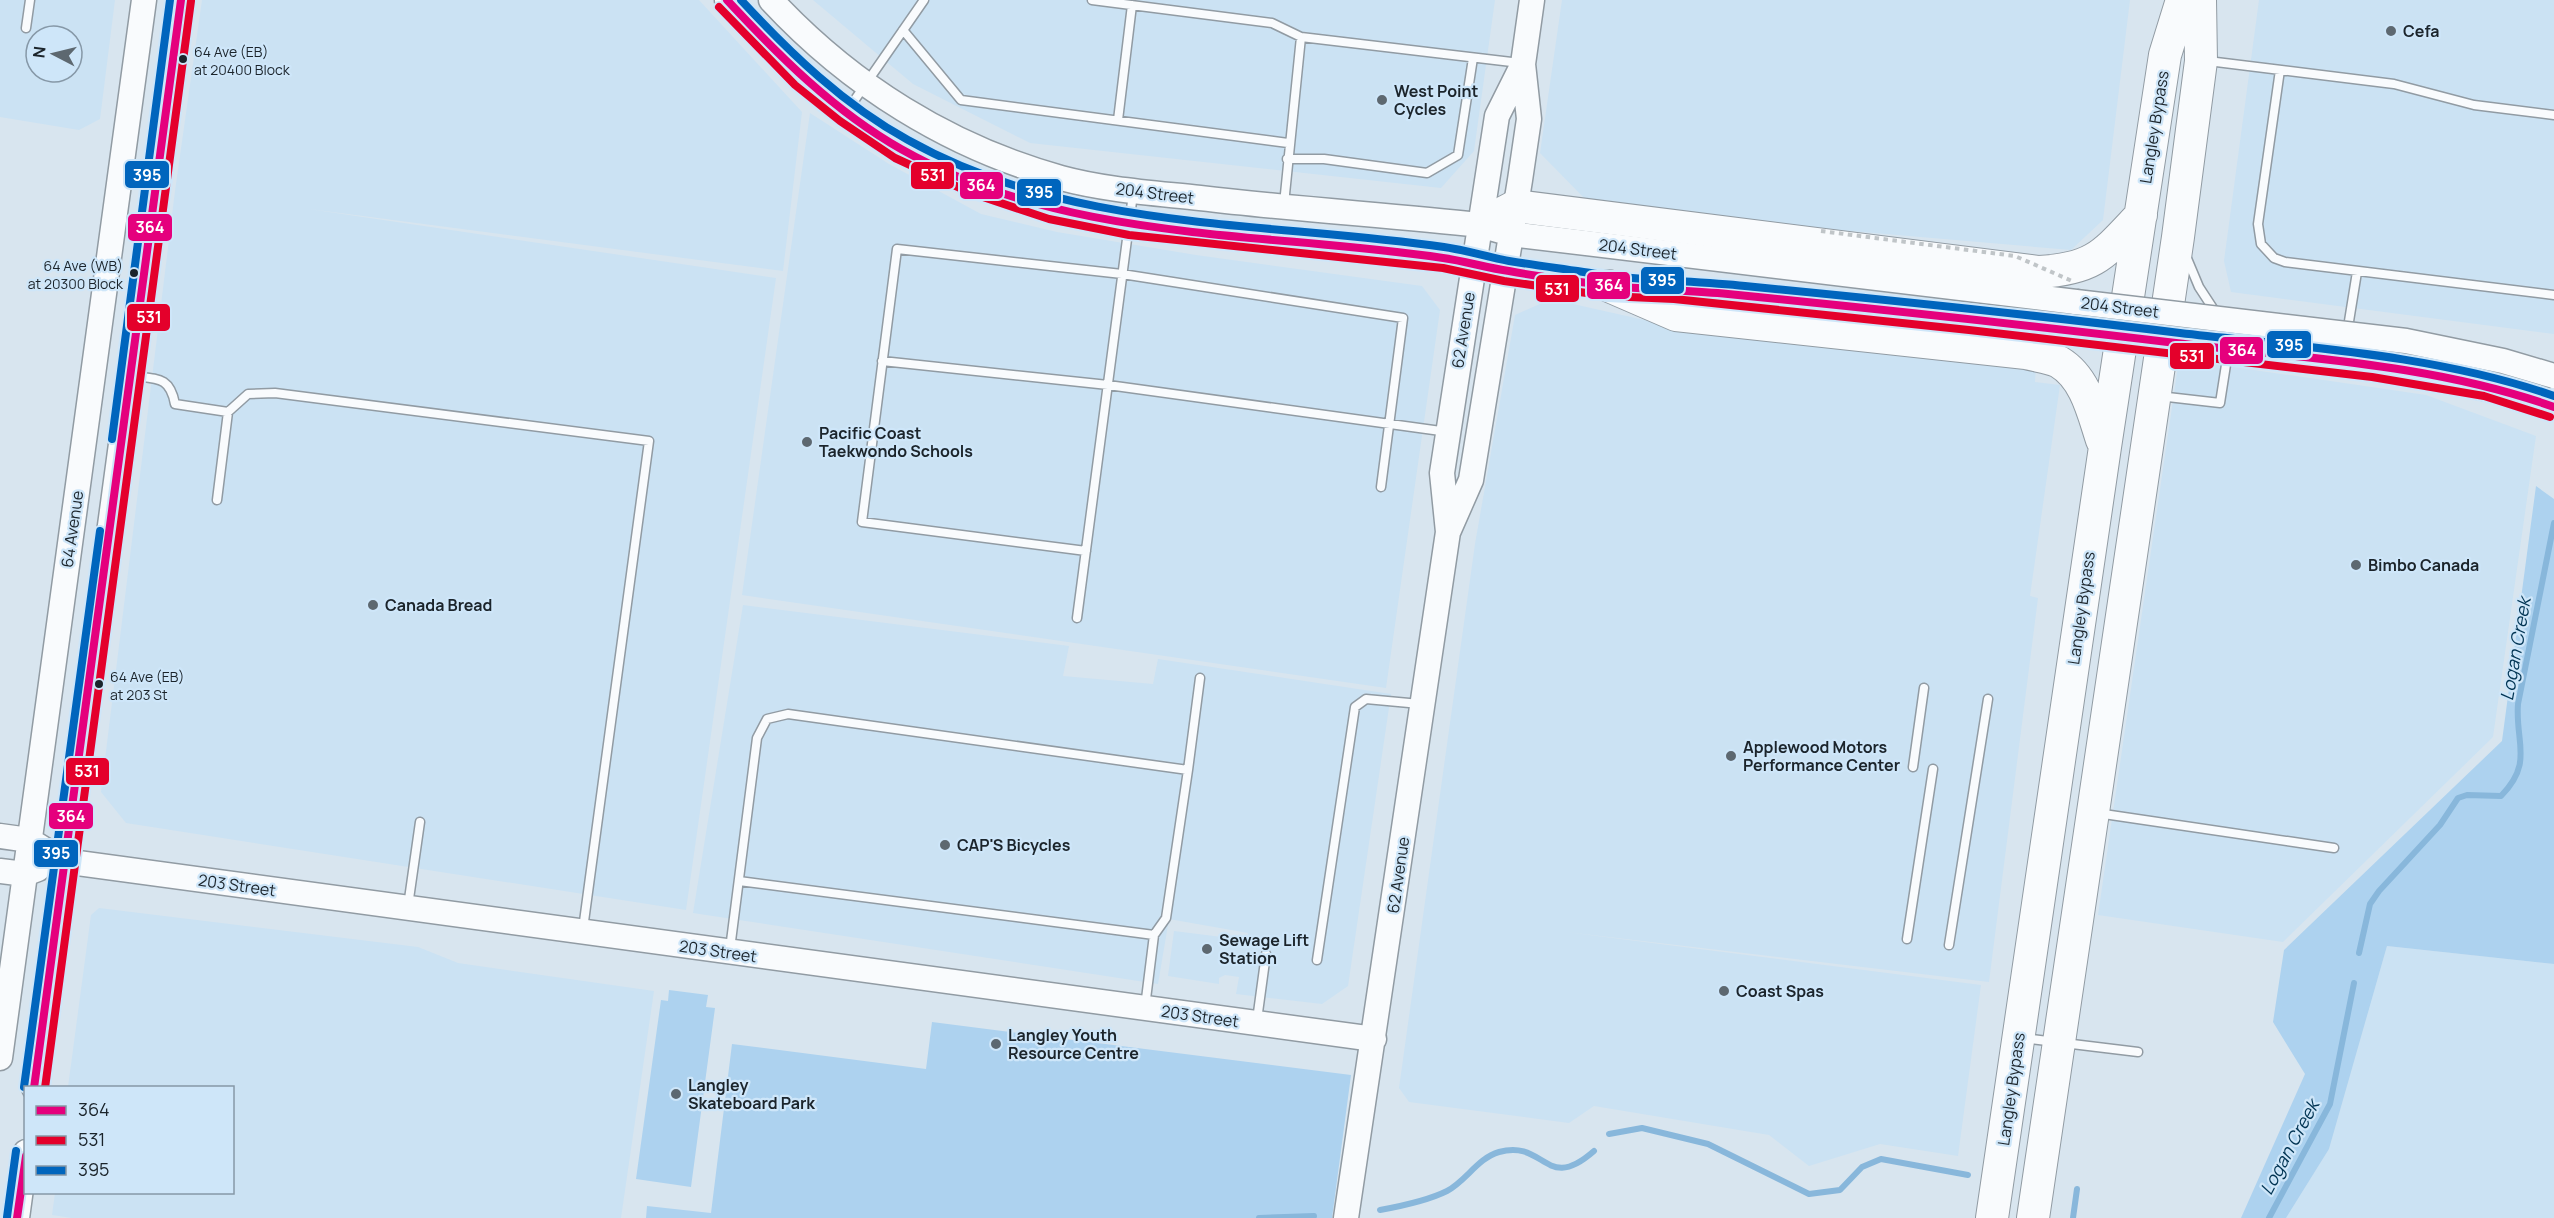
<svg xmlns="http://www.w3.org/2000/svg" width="2554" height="1218" viewBox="0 0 2554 1218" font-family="Manrope,sans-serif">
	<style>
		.built { fill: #cbe2f3; fill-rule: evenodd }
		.green { fill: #add2ef }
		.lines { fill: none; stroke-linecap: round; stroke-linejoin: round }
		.stream { stroke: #88b7db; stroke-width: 6 }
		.lane-casing { stroke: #919ba3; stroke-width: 11 }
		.secondary-casing { stroke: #919ba3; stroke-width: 27 }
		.highway-casing { stroke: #919ba3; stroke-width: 34 }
		.lane { stroke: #f9fbfd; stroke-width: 8 }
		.secondary { stroke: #f9fbfd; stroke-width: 24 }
		.highway { stroke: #f9fbfd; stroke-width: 32 }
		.secondary-bridge-casing { stroke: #919ba3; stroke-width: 27; stroke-linecap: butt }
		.path-bridge { stroke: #c0c5c8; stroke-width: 4; stroke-dasharray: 4.5 4.5; stroke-linecap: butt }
		.secondary-bridge { stroke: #f9fbfd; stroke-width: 24 }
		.bus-1-casing { stroke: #cee6f9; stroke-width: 12 }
		.bus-2-casing { stroke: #cee6f9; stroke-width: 12 }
		.bus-3-casing { stroke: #cee6f9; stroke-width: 12 }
		.bus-1 { stroke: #e5007d; stroke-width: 8 }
		.bus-2 { stroke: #e4002b; stroke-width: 8 }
		.bus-3 { stroke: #0065bd; stroke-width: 8 }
		.poi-dot { fill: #5d6870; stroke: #cee6f9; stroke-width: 2 }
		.bus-dot { fill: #1b242b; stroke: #cee6f9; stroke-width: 2 }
		.labels { text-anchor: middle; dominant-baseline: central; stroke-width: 4.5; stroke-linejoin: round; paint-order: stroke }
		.bus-label { font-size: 14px; fill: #1b242b; stroke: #cee6f9; text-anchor: start }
		.poi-label { font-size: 16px; font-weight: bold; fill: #1b242b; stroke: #cee6f9; text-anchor: start }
		.street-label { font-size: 16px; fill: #1b242b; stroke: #cee6f9 }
		.water-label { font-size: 18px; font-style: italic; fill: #013453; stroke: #cee6f9 }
		.line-badge { stroke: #cee6f9; stroke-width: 2 }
		.badge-label { font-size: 16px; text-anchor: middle; font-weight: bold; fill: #fff }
	</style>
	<rect width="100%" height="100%" fill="#d8e5ef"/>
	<!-- built -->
	<path class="built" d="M0,0H115L100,119L79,130L0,117ZM36,36H72V72H36Z
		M202,0H699L802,112L783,271L309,209L776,278L686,910L126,823L101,792L175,191Z
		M813,0H1495L1474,151L1441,188L1030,143L913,84Z
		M1562,0H2130L2103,220L2071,250L1724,220L1586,200L1540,153Z
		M2259,0H2554V334L2231,292L2224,261Z
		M810,113L889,164L981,214L1057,232L1196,255L1422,286L1440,310L1386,688L742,595Z
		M1551,299L1702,333L2036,364L2035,382L2060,385L2030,596L2038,598L1989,982L1566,932L1981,985L1958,1156L1880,1144L1809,1166L1769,1135L1594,1106L1569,1123L1409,1102L1399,1088L1475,544L1515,315Z
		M2179,359L2426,395L2536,436L2493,737L2283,942L2098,915Z
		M743,605L1069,646L1063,676L1153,684L1158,659L1391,694L1348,986L1322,1004L1236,994L1239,977L1225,975L1219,978V984L1168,976L1174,931L1246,940L1248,933L1169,919L1158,984L693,913Z
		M99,908L418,947L458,963L654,991L621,1218H72L52,1215L55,1193L232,1192V1088L68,1087L91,915Z
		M2387,946L2554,964V1218H2286L2329,1149Z"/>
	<!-- green -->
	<path class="green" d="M2536,486L2554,499V964L2387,946L2329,1149L2286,1218H2241L2305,1074L2273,1022L2284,950L2502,741Z
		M669,990L708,995L706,1007L715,1008L691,1187L636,1179L661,1000L668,1001Z
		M932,1022L1351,1075L1332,1218H646L647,1206L711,1213L732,1044L926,1069Z"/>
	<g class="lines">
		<!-- stream -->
		<path class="stream" d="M2359,953L2370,904L2379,891L2440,825L2458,798L2467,795L2501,796C2534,762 2515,743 2518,704L2554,523
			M1609,1134L1642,1128L1708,1144L1809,1194L1840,1190L1862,1167L1881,1159L1968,1175
			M1380,1210C1402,1206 1427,1201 1447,1191C1466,1181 1478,1158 1499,1152C1546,1139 1545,1194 1594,1151
			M1259,1218L1314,1216
			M2073,1218L2077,1189
			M2269,1218L2330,1104L2354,983"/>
		<!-- lane casing -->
		<g class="lane-casing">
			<path id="lane" d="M1092,0L1272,23L1301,37L1520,63
				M26,28L30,0
				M903,30L961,100L1288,143
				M2208,61L2394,84L2474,105L2554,115
				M2280,70L2258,224L2261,244L2274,258L2285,262L2554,295
				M847,111L924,0
				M1118,120L1132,5
				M1287,159H1324L1427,173L1458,155L1473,58
				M1284,204L1301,37
				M2186,256L2199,287L2216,313
				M2222,324L2230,337L2344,352L2357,272
				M882,361L1108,385L1448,432
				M134,376C158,379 170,377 175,404L228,412
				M2159,396L2220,403L2228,352
				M217,500L228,412L248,394L275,393L649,441L583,929
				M1086,551L862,522L897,249L1122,274L1403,318L1381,487
				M1077,618L1133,194
				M1913,767L1924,688
				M2097,813L2334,848
				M739,881L1154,935
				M408,906L420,822
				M1907,939L1933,769
				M1949,945L1988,699
				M730,949L757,738L767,719L788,714L1188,770L1200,678
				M1317,960L1355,707L1366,699L1420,704
				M1145,1007L1154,935L1166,918L1188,770
				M1257,1020L1266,954
				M2023,1038L2138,1052"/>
		</g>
		<!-- secondary casing -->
		<g class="secondary-casing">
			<path id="secondary" d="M727,0L773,50L802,77L846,112L901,149L975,184L1051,209L1130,225L1445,258L1506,271L1609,286L1675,289L2073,329
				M771,0C850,85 949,147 1061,178C1105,190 1154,193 1200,198C1293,209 1386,215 1480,225L1511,234L2076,302
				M1449,530L1471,480L1520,180L1529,119L1523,64L1532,0
				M0,836L29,840L63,861L1374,1039
				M0,871L25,874L38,869
				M0,1058L144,0
				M34,1088L181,0
				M17,1218L26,1152
				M1346,1218L1448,532L1442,473L1497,116L1523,64"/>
		</g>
		<!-- highway casing -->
		<g class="highway-casing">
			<path id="highway" d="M1480,225L1516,206L2039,272C2095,269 2104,254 2141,215
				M1609,286L1676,315L2026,353C2036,356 2050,357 2059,362C2086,378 2093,413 2102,440
				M1992,1218L2105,447L2165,55L2182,0
				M2033,1218L2178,237L2201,61L2200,0"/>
		</g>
		<!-- lane -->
		<use href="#lane" class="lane"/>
		<!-- secondary -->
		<use href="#secondary" class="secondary"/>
		<!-- highway -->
		<use href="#highway" class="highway"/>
		<!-- secondary-bridge casing -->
		<g class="secondary-bridge-casing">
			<path id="secondary-bridge" d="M2076,302L2406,341L2503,361L2554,376
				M2073,329L2409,373L2509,393L2554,407"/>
		</g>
		<!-- path-bridge -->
		<path class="path-bridge" d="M1821,231L2015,256L2072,281"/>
		<!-- secondary-bridge -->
		<use href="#secondary-bridge" class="secondary-bridge"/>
		<!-- bus-1 casing -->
		<g class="bus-1-casing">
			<path id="bus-1" d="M727,0C779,56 834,111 901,149C1067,243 1260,231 1443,258C1465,261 1487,268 1509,271C1540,277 1572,281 1604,285C1645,290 1687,290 1728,294C1878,309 2027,325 2176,343C2302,358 2434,364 2554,407
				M34,1088L181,0
				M17,1218L26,1156"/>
		</g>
		<!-- bus-2 casing -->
		<g class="bus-2-casing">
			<path id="bus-2" d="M719,7L795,85L840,121L895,158L971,193L1049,219L1129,235L1443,268L1504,281L1607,296L1674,299L1969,330L2372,377L2484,396L2550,417
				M45,1088L191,1"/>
		</g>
		<!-- bus-3 casing -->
		<g class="bus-3-casing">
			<path id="bus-3" d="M741,0C790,53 844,105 908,140C1072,232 1263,221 1444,247C1466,250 1487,257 1509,261C1540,266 1572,270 1603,275C1650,281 1698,281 1745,286C1890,300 2035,315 2180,333C2302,347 2438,355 2554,396
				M112,439L170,0
				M24,1087L100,531
				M7,1217L16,1151"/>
		</g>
		<!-- bus-1 -->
		<use href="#bus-1" class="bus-1"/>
		<!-- bus-2 -->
		<use href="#bus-2" class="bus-2"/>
		<!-- bus-3 -->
		<use href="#bus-3" class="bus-3"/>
	</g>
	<!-- markers -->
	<g class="poi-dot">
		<circle cx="2391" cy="31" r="6"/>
		<circle cx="1382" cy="100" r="6"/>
		<circle cx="807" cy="442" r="6"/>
		<circle cx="2356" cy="565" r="6"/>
		<circle cx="373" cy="605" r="6"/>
		<circle cx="1731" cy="756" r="6"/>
		<circle cx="945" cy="845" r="6"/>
		<circle cx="1207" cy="949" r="6"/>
		<circle cx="1724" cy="991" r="6"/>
		<circle cx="996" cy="1044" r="6"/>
		<circle cx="676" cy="1094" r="6"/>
	</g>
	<g class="bus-dot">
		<circle cx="183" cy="59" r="5"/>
		<circle cx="134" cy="273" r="5"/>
		<circle cx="99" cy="684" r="5"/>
	</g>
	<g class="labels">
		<!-- bus labels -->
		<g class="bus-label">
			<text x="194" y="51">64 Ave (EB)<tspan x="194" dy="18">at 20400 Block</tspan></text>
			<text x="123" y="265" text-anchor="end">64 Ave (WB)<tspan x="123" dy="18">at 20300 Block</tspan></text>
			<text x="110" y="676">64 Ave (EB)<tspan x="110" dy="18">at 203 St</tspan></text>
		</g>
		<!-- poi labels -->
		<g class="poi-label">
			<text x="2403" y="31">Cefa</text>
			<text x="1394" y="91">West Point<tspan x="1394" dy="18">Cycles</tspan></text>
			<text x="819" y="433">Pacific Coast<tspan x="819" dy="18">Taekwondo Schools</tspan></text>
			<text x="2368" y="565">Bimbo Canada</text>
			<text x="385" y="605">Canada Bread</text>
			<text x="1743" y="747">Applewood Motors<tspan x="1743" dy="18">Performance Center</tspan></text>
			<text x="957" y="845">CAP'S Bicycles</text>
			<text x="1219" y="940">Sewage Lift<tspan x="1219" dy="18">Station</tspan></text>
			<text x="1736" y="991">Coast Spas</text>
			<text x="1008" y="1035">Langley Youth<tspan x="1008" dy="18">Resource Centre</tspan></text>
			<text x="688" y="1085">Langley<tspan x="688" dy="18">Skateboard Park</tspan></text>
		</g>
		<!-- street labels -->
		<g class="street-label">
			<text transform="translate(2154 127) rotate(-81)">Langley Bypass</text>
			<text transform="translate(1155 193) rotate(7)">204 Street</text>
			<text transform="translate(1638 249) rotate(7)">204 Street</text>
			<text transform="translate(2120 307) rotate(7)">204 Street</text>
			<text transform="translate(1463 330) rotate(-81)">62 Avenue</text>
			<text transform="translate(72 529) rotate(-82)">64 Avenue</text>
			<text transform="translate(2081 608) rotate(-82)">Langley Bypass</text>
			<text transform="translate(1398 875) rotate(-82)">62 Avenue</text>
			<text transform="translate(237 885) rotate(8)">203 Street</text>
			<text transform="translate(718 951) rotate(8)">203 Street</text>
			<text transform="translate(1200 1016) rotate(8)">203 Street</text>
			<text transform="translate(2011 1089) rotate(-82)">Langley Bypass</text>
		</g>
		<!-- water labels -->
		<g class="water-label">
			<text transform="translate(2515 649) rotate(-80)">Logan Creek</text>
			<text transform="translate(2289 1147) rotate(-62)">Logan Creek</text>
		</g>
	</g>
	<g class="line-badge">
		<rect x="124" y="160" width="46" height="29" rx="6" fill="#0065bd"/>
		<rect x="910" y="161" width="45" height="29" rx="6" fill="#e4002b"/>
		<rect x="959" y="171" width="45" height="29" rx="6" fill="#e5007d"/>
		<rect x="1016" y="178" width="46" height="29" rx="6" fill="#0065bd"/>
		<rect x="127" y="213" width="46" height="29" rx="6" fill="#e5007d"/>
		<rect x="1640" y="266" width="45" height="29" rx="6" fill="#0065bd"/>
		<rect x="1586" y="271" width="45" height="29" rx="6" fill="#e5007d"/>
		<rect x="1535" y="274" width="45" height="29" rx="6" fill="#e4002b"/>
		<rect x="126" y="303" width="45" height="29" rx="6" fill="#e4002b"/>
		<rect x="2266" y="330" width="46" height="29" rx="6" fill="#0065bd"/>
		<rect x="2219" y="336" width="45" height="29" rx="6" fill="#e5007d"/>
		<rect x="2169" y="342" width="46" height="28" rx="6" fill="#e4002b"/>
		<rect x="65" y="757" width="45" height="29" rx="6" fill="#e4002b"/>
		<rect x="48" y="802" width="46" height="28" rx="6" fill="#e5007d"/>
		<rect x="33" y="839" width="46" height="29" rx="6" fill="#0065bd"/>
	</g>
	<g class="badge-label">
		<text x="147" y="181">395</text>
		<text x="933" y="181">531</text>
		<text x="981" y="191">364</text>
		<text x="1039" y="198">395</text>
		<text x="150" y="233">364</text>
		<text x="1662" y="286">395</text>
		<text x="1609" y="291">364</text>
		<text x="1557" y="295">531</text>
		<text x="149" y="323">531</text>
		<text x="2289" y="351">395</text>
		<text x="2242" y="356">364</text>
		<text x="2192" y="362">531</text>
		<text x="87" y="777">531</text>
		<text x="71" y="822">364</text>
		<text x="56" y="859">395</text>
	</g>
	<!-- legend -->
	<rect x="24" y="1086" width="210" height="108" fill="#cee6f9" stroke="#8698a7" stroke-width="1.5"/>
	<rect x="36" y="1106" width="30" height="9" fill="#e5007d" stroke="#8698a7" stroke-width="1.5"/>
	<text x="78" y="1116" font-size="18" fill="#1b242b">364</text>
	<rect x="36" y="1136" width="30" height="9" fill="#e4002b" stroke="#8698a7" stroke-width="1.5"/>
	<text x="78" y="1146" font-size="18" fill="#1b242b">531</text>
	<rect x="36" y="1166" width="30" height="9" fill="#0065bd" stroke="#8698a7" stroke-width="1.5"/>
	<text x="78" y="1176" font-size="18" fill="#1b242b">395</text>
	<!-- north arrow -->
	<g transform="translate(54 54) rotate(277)"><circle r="28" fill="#cee6f9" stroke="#8698a7" stroke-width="1.5"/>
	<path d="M0-4.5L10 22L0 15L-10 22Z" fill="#5d6870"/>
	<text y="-9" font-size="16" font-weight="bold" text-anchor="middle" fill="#1b242b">N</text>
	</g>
</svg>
